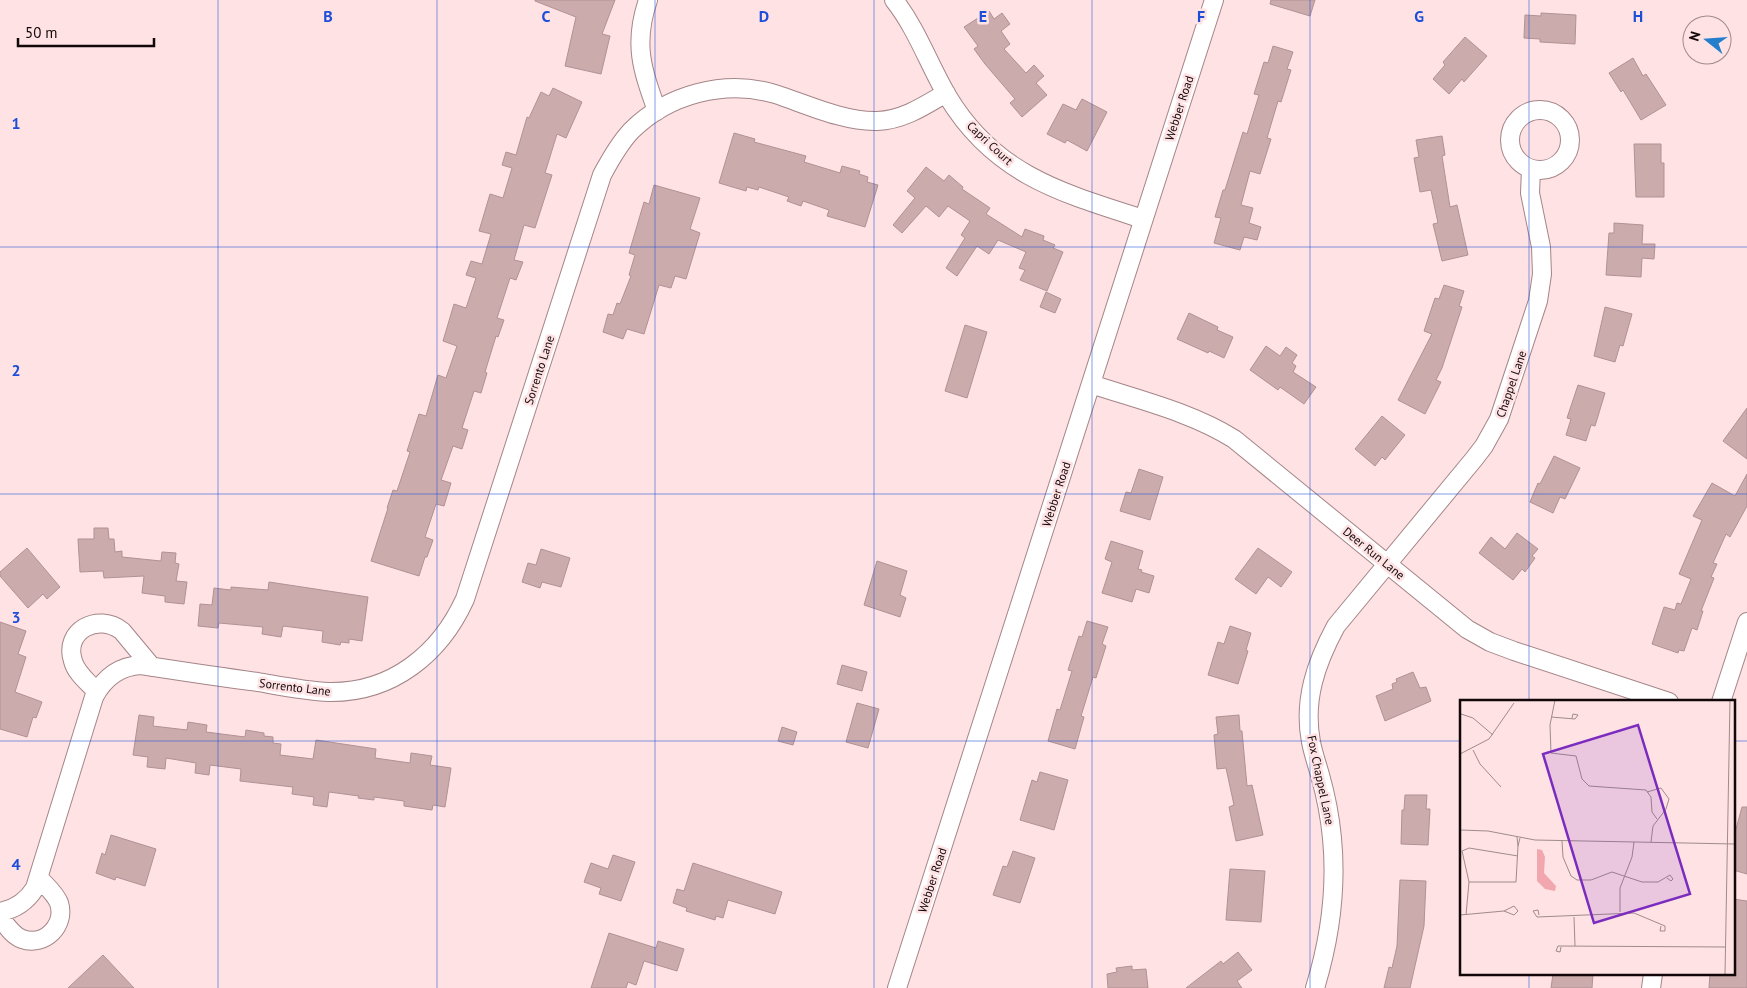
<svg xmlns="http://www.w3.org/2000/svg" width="1747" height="988" viewBox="0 0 1747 988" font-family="'PT Sans',sans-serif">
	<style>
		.building { fill: #ccabad; stroke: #b19194 }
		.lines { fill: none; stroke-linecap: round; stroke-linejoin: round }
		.street-casing { stroke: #a58588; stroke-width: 20 }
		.street { stroke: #fff; stroke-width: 18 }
		.grid { fill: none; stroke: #1d4ed8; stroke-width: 1; stroke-opacity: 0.55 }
		.labels { text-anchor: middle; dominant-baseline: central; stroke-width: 5; stroke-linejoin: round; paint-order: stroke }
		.street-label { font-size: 12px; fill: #130809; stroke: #fee2e4 }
		.inset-road { fill: none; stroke: #a08b8c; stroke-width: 1 }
		.view { fill: #7b2cbf; fill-opacity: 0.15; stroke: #7b2cbf; stroke-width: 2.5 }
		.inset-edge { fill: none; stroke: #130809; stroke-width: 2.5 }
		.grid-label { font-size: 16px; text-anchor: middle; font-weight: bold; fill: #1d4ed8; stroke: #fee2e4; stroke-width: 5; stroke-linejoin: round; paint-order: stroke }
	</style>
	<rect width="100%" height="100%" fill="#fee2e4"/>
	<!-- building -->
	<path class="building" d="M535,0H615L602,34L610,36L601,74L565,66L576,17L535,1Z
		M1271,0H1315L1310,16L1270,4Z
		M989,11L994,19L1002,13L1010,24L1001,31L1010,44L1004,49L1026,73L1034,65L1044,76L1036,83L1047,95L1022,117L1010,103L1015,99L985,64L974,49L978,46L964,27Z
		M1541,13L1576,15L1575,44L1540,42V39L1524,38L1525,15L1541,16Z
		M1465,37L1487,56L1464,82L1462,79L1449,94L1433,79L1445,65L1443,62Z
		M1273,46L1293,52L1287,69L1291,70L1281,102L1278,101L1267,138L1271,139L1260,174L1250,171L1241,205L1253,208L1249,223L1261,227L1257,240L1244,237L1240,250L1214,243L1221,218L1215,217L1223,190H1225L1243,132L1247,134L1259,95L1254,94L1264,62L1268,63Z
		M1633,58L1643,76L1646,74L1666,105L1641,120L1623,90L1621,92L1609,73Z
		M553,88L582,102L566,138L557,134L545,173L552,175L535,228L524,225L514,260L523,262L516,280L510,278L497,318L504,320L498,337L496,336L485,372L487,373L481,393L474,391L462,428L468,430L462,449L453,446L441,480L451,483L444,506L436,504L425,537L433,540L427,557H425L419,576L371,561L388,508H387L393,490L397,491L410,452L407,451L419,414L426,416L438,375L446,378L457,346L443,341L454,304L466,308L476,278L466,275L471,261L482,264L491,234L479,231L490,194L503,198L512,168L502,165L506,152L516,155L527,117L529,118L541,92L549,96Z
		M1082,99L1107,112L1087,151L1067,140L1065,143L1047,134L1063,104L1076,110Z
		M734,133L755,139L754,142L806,156L804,162L840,173L842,166L860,171L859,174L868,177L867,182L878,185L865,227L827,216L829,210L803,201L801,206L787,201L789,197L759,187L758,190L747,187L746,191L719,183Z
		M1442,136L1445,155L1442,156L1450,207L1457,205L1468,255L1442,261L1433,224L1438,223L1431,190L1420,192L1414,158L1419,157L1416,140Z
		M1634,144H1661V163H1664V197H1636Z
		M926,167L944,181L949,175L963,187L962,189L990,208L986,214L1022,237L1025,229L1044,236L1043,240L1055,245L1053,248L1063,252L1047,291L1020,280L1025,270L1019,268L1026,252L998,240L989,254L977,246L957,276L946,268L965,238L961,235L970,221L948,206L939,217L926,206L902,233L893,225L915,198L907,191Z
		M654,185L700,198L690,229L700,233L686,279L675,276L671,288L659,285L644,334L627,329L623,339L603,332L608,314L613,315L617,303L620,304L631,276L629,275L635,255L629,253L644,202L649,204Z
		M1614,223L1643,225L1642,244H1655L1654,259L1642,258L1641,277L1606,275L1609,233H1614Z
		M1444,285L1464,291L1459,306L1462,307L1442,368L1436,380L1441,382L1425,414L1398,400L1432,334L1424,331L1435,298L1439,299Z
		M1046,292L1061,299L1055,313L1040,307Z
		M1605,307L1632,314L1623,346L1620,345L1615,362L1594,356Z
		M1189,313L1218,327L1217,330L1233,337L1224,358L1209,351L1208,353L1177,339Z
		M965,325L987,332L967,398L945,391Z
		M1266,346L1280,356L1286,347L1297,355L1292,363L1296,366L1293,372L1316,387L1304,404L1280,387L1278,390L1250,370Z
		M1578,385L1605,393L1595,426L1591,425L1586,441L1566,435L1571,419L1567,418Z
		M1747,408V459L1723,441Z
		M1382,416L1405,435L1385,460L1382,457L1375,466L1355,449Z
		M1554,456L1580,468L1565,499L1560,497L1553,513L1530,502L1538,483L1540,484Z
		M1139,469L1163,477L1150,520L1120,511L1126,492L1131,493Z
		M1747,474V506L1730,537L1726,534L1713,563L1717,564L1711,577L1714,578L1701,611H1703L1697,630L1692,628L1684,651L1679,650L1678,653L1652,644L1664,607L1675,610L1677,603L1681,604L1691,579L1679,574L1702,520L1693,516L1712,483L1735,496Z
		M94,528H108L109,539H114L115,552L122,551V557L161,561L162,552L176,553L175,563L179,564L176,581L187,582L184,604L165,602V596L142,593L144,576L104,578L103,571L80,572L78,539H94Z
		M1517,533L1538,549L1532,556L1535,558L1525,572L1522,569L1513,580L1479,553L1491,537L1505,549Z
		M1111,541L1143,551L1138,569L1142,570L1141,572L1154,576L1149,593L1136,589L1132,602L1102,593L1112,562L1105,559Z
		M27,548L60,587L47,599L43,594L28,608L0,576V572Z
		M1258,548L1292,572L1281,587L1268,577L1256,594L1235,579Z
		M541,549L570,558L561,587L542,582L540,588L522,582L528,563L536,565Z
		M877,561L907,571L900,595L906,598L900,617L864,605Z
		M269,582L368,597L362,641L349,639V643L341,642L340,645L322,642L323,631L283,626L281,637L262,634L263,627L219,623L218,628L198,626L200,604L212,605L214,588L231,590V587L268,590Z
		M1087,621L1108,627L1102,644L1106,646L1096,678L1093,677L1081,716L1084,717L1075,749L1048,741L1057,709L1060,710L1072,671L1068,670L1079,636L1082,637Z
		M0,622L26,631L18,654L26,657L15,692L42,702L36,718L33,717L27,737L0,729Z
		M1230,626L1251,633L1246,650L1248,651L1238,684L1208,675L1218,642L1224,644Z
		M842,665L867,672L862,691L837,684Z
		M1413,672L1420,688L1426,687L1431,701L1385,721L1376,696L1393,689L1392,684L1397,682L1396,679Z
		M857,703L879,709L868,748L846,742Z
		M139,715L154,717L153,726L187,730L188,722L207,725L206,732L245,737L246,730L264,733V736L273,737V743L281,744L280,755L313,759L316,740L376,749L375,758L410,763L411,753L432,756L430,765L451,768L445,807L433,805L432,810L404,806V801L374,797V800L358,798L359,796L329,792L327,807L313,805L314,797L292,794L293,787L240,781L241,769L210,765L209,775L195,773L196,763L166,758L165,769L147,767L148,757L133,755Z
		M1239,715L1240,731H1242L1247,786L1252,785L1263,835L1236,841L1229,807L1234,805L1226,768L1217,769L1214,735L1218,734L1216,717Z
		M782,727L797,732L793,745L778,741Z
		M1040,772L1068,780L1054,830L1020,820L1032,780L1037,782Z
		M1405,795H1427L1426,809H1430L1428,845L1401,844L1402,810H1404Z
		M1742,807H1747V874L1733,870V840Z
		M111,835L156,849L145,886L116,877L115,880L96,873L102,853L105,855Z
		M1013,851L1035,858L1020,903L993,895L1003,866L1007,867Z
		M613,855L635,862L621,901L599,894L601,888L584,882L591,863L608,869Z
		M693,863L782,892L775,914L728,900L723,918L716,916L715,920L686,911L687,908L673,903L677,889L684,891Z
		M1230,869L1265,871L1261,922L1226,920Z
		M1400,880L1426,881L1424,926L1410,988H1384L1389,967L1392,968L1397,946Z
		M1733,899L1747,901V988H1709L1710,974H1733Z
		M609,933L656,948L658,941L684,949L677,971L644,961L636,985L628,982L626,988H591Z
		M1238,952L1252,970L1237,981L1242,988H1186L1221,961L1223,964Z
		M103,955L134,988H68Z
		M1132,966V970L1146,969L1148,988H1108L1107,974L1117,972L1116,968Z
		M1553,974H1593L1592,988H1551Z"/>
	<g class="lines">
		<!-- street casing -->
		<g class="street-casing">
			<path id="street" d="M648,0C633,44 642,69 657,111
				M894,0C917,29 929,65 948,97C995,175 1062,193 1143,219
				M1510 140a30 30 0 1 1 60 0a30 30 0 1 1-60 0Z
				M1091,384C1139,400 1191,412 1234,439L1467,629L1490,642L1514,651L1669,702
				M96,691C88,682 76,673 73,661C63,631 98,612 122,631L152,667
				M1721,702L1747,622
				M0,912C16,909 27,901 35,888L94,697C104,678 119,666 141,665C180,671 219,677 258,682C281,686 305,691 329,692C392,693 440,654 465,599L602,175C610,160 619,144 631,131C668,94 725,79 775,94C806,104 844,122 877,121C903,120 924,106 946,93
				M0,917C6,925 12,935 22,939C45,947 66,925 59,903C55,893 46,886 39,878
				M897,988L1214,0
				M1315,988C1330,939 1337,890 1332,838C1330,817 1326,796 1320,775C1317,764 1313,753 1311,742C1303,700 1316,663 1336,626L1474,459L1484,446L1499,419L1538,301L1542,274L1541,247L1530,193L1531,169
				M1651,988L1653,974"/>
		</g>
		<!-- street -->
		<use href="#street" class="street"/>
	</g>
	<!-- grid -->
	<path class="grid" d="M218,0V988M437,0V988M655,0V988M874,0V988M1092,0V988M1310,0V988M1529,0V702M0,247H1747M0,494H1747M0,741H1461M1733,741H1747M1529,974V988"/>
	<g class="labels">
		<!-- street labels -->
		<g class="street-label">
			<text transform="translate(1179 108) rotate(-72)">Webber Road</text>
			<text transform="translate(990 143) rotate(43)">Capri Court</text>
			<text transform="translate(539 370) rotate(-72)">Sorrento Lane</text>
			<text transform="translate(1511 384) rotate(-71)">Chappel Lane</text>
			<text transform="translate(1056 494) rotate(-72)">Webber Road</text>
			<text transform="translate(1374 553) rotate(39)">Deer Run Lane</text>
			<text transform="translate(295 687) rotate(7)">Sorrento Lane</text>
			<text transform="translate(1321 780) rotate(78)">Fox Chappel Lane</text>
			<text transform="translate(932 880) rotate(-72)">Webber Road</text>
		</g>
	</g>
	<!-- overview -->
	<g transform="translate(1460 700)">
		<rect width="275" height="275" fill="#fee2e4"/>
		<path d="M77,149L82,150L85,157L84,173L96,186L95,191L85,189L77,181Z" fill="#f2a7af"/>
		<path class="inset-road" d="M95,0L90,25L91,53L116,56L122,79L129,86L186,90L191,97L192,112L197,119M1,14L13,18L33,35M91,17L115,19L118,15L113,14L112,18M13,50L20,64L41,87M0,54L29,39L54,3M187,92L201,88L209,99L206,109L193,126L191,142M0,130L28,131L75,140L275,144M57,137L58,146L60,138M102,141L103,157L111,176L117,180H131L152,172L182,182H198L210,175L213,179L211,181L207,178M9,182H56L58,146M160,212V188L172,157L174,142M0,215L44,211L54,215L58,211L54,206L44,211M6,215L9,182L2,151L9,148L58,156M79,215L78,210L73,211L77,217L174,213L205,226V231H200L201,226M114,217L115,246M101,247L100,252L96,251L98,246L265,247M265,275L270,0"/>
		<path class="view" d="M178,25L230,194L134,223L83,54Z"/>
		<rect width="275" height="275" class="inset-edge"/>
	</g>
	<g class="grid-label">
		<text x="328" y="22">B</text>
		<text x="546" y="22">C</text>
		<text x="764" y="22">D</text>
		<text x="983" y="22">E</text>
		<text x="1201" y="22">F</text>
		<text x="1419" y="22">G</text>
		<text x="1638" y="22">H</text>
		<text x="16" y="129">1</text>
		<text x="16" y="376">2</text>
		<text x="16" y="623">3</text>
		<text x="16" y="870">4</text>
	</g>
	<!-- north arrow -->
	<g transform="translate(1707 40) rotate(287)"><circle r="24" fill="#fee2e4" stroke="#a08b8c"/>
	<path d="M0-4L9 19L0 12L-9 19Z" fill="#237fcc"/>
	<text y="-8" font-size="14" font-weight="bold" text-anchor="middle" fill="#130809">N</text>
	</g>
	<!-- scale -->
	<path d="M18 38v8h136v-8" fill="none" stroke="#130809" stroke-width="2.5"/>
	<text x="25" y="38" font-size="15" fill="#130809" stroke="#fee2e4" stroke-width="4" paint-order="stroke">50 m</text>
</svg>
